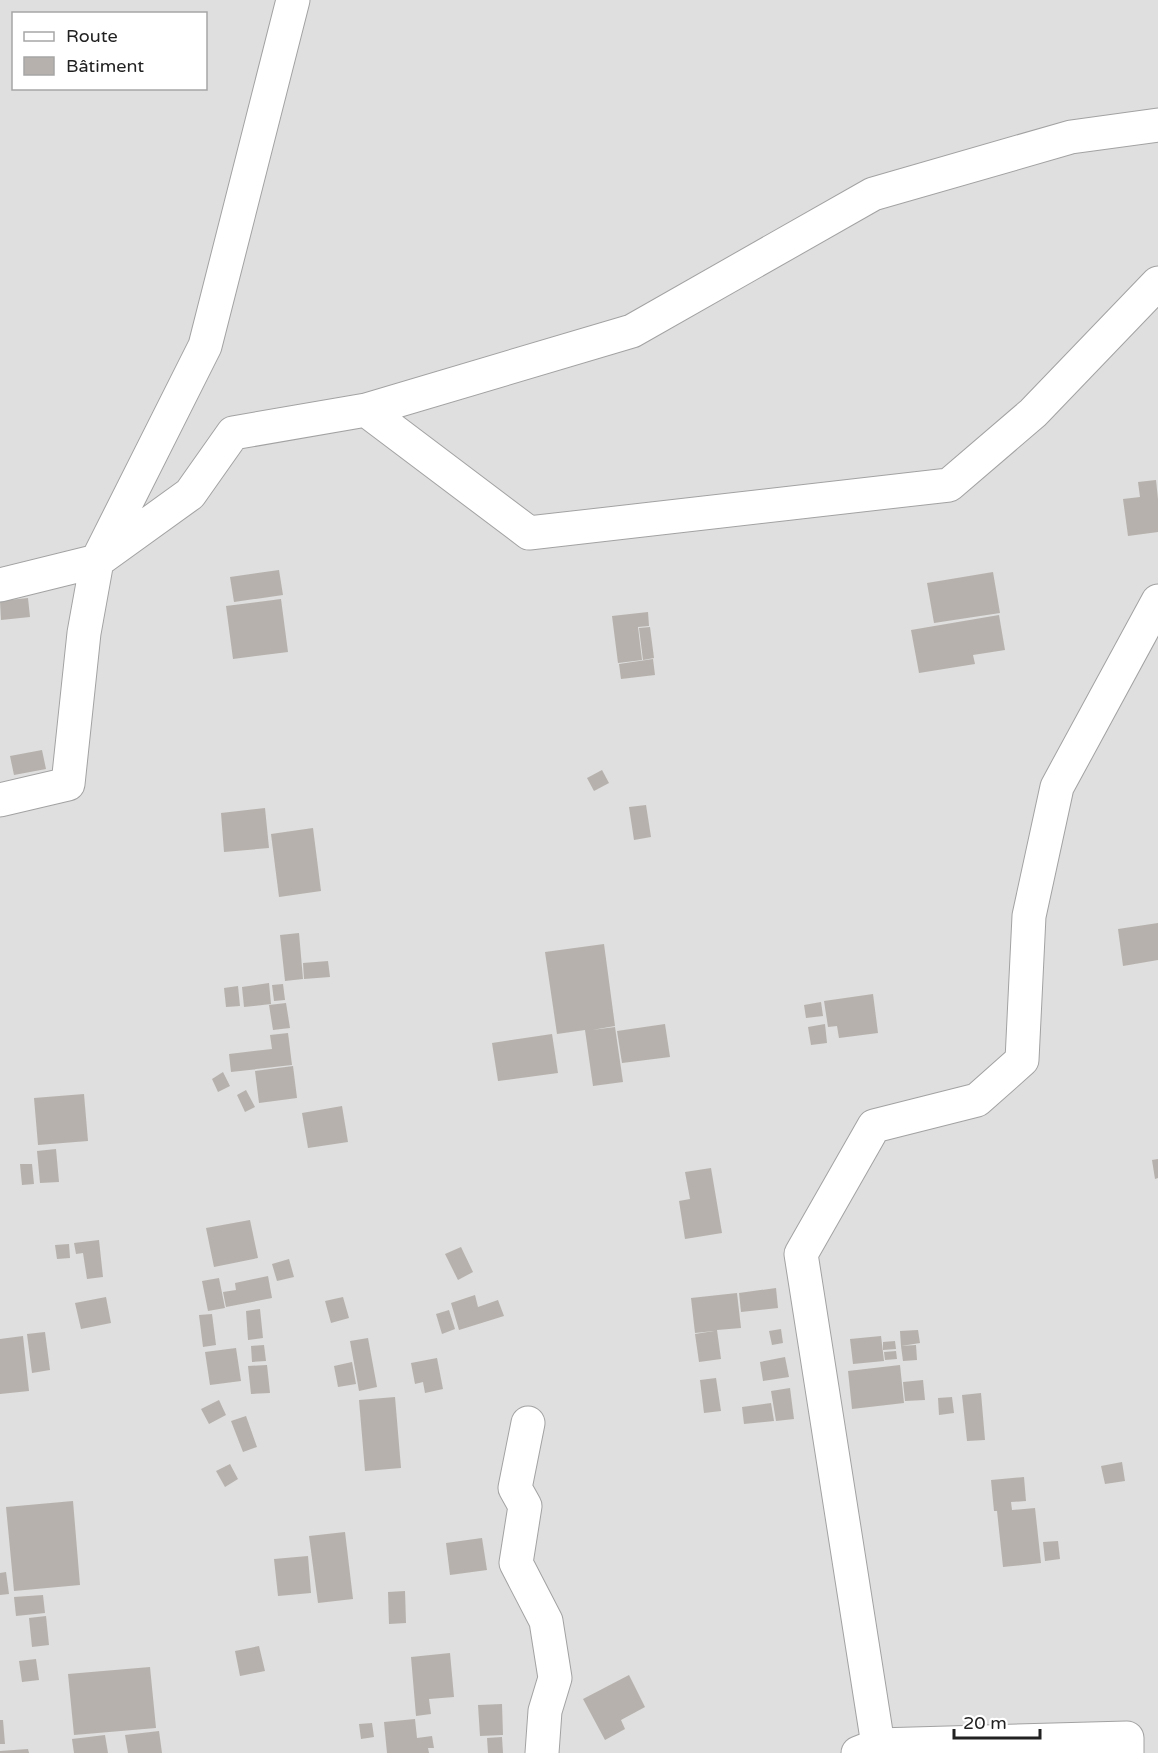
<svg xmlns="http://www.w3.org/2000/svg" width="1158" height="1753" viewBox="0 0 1158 1753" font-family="'Varela Round',sans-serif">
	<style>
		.residential { fill: #dfdfdf; fill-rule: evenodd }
		.building { fill: #b6b1ac }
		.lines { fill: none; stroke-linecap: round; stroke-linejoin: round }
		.minor-casing { stroke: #a2a2a2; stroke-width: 35 }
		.minor { stroke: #fff; stroke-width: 33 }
	</style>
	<rect width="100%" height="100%" fill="#f1efe9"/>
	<!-- residential -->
	<path class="residential" d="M0,0H1158V1753H0ZM14,14H206V88H14Z"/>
	<!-- building -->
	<path class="building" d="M1156,480L1158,499V532L1128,536L1123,499L1140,497L1138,482Z
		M279,570L283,595L234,602L230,577Z
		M993,572L1000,613L934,623L927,583Z
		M28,598L30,617L1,620L0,601Z
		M281,599L288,652L233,659L226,606Z
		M648,612L649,626L638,627L642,660L618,663L612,616Z
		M999,615L1005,650L973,655L975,664L919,673L911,630Z
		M650,627L654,658L643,660L639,628Z
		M653,659L655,675L621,679L619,664Z
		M42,750L46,769L14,775L10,756Z
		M602,770L609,783L594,791L587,778Z
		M646,805L651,837L634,840L629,807Z
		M265,808L269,848L224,852L221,813Z
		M313,828L321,891L279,897L271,834Z
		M1158,923V960L1123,966L1118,929Z
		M299,933L303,979L285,981L280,935Z
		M604,944L615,1026L592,1030L615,1027L623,1082L593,1086L585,1030L557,1034L545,952Z
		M328,961L330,977L304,979L303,963Z
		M269,983L271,1004L244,1007L242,987Z
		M283,984L285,1000L274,1001L272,985Z
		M238,986L240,1006L226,1007L224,988Z
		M873,994L878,1033L839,1038L837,1026L828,1027L824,1001Z
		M821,1002L823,1016L806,1018L804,1005Z
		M286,1003L290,1028L273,1030L269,1005Z
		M665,1024L670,1057L622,1063L617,1031Z
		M825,1024L827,1043L811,1045L808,1027Z
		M288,1033L292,1065L231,1072L229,1054L272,1049L270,1035Z
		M552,1034L558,1073L498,1081L492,1043Z
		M293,1066L297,1098L259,1103L255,1071Z
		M223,1072L230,1086L218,1092L212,1079Z
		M246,1090L255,1107L245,1112L237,1095Z
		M84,1094L88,1141L38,1145L34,1098Z
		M342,1106L348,1142L308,1148L302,1113Z
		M56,1149L59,1182L40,1183L37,1151Z
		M1158,1159V1178L1155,1179L1152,1160Z
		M20,1164H32L34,1184L22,1185Z
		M711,1168L722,1233L685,1239L679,1201L690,1199L685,1172Z
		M250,1220L258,1258L214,1267L206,1228Z
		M99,1240L103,1277L87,1279L83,1253L76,1254L74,1243Z
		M69,1244L70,1258L57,1259L55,1245Z
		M461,1247L473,1272L458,1280L445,1254Z
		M289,1259L294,1277L277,1281L272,1264Z
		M268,1276L272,1298L226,1307L223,1292L236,1290L235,1283Z
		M219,1278L225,1308L208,1311L202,1281Z
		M776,1288L778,1308L741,1312L739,1293Z
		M737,1293L741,1328L717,1330L721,1359L699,1362L695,1334L714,1331L695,1333L691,1298Z
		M475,1295L478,1307L498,1300L504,1316L459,1330L451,1303Z
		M106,1297L111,1323L81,1329L75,1303Z
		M343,1297L349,1318L331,1323L325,1301Z
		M260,1309L263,1338L248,1340L246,1311Z
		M449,1310L455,1329L442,1334L436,1314Z
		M212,1314L216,1345L203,1347L199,1315Z
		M781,1329L783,1343L772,1345L769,1331Z
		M918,1330L920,1343L901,1346L900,1331Z
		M45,1332L50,1370L32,1373L27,1334Z
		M23,1336L29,1391L0,1394V1339Z
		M881,1336L884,1361L853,1364L850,1339Z
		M368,1338L377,1387L359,1391L350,1341Z
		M895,1341L896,1349L883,1350V1342Z
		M264,1345L266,1361L252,1362L251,1346Z
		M916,1345L917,1360L903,1361L901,1346Z
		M236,1348L241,1381L210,1385L205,1352Z
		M896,1351L897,1359L885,1360L884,1352Z
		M785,1357L789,1377L763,1381L760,1362Z
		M437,1358L443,1389L425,1393L423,1382L415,1384L411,1363Z
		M352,1362L356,1384L338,1387L334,1366Z
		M267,1365L270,1393L251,1394L248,1366Z
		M900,1365L904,1403L852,1409L848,1371Z
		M716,1378L721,1411L704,1413L700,1380Z
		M923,1380L925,1400L905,1401L903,1382Z
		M790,1388L794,1419L776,1421L771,1391Z
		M981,1393L985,1440L967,1441L962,1395Z
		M395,1397L401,1468L365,1471L359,1400Z
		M952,1397L954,1413L939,1415L938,1398Z
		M219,1400L226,1415L209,1424L201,1409Z
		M771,1403L774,1421L744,1424L742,1407Z
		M246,1416L257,1447L243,1452L231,1421Z
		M1122,1462L1125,1481L1105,1484L1101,1466Z
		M230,1464L238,1479L225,1487L216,1471Z
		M1024,1477L1026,1501L1011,1502L1012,1510L1035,1508L1041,1563L1003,1567L997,1511H994L991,1480Z
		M73,1501L80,1585L14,1591L6,1507Z
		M345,1532L353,1599L318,1603L309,1536Z
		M482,1538L487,1570L450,1575L446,1543Z
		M1058,1541L1060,1559L1045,1561L1043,1542Z
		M308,1556L311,1593L278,1596L274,1559Z
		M6,1572L9,1594L0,1595V1573Z
		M405,1591L406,1623L389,1624L388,1592Z
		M43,1595L45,1613L16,1616L14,1597Z
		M46,1616L49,1645L32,1647L29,1618Z
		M259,1646L265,1671L240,1676L235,1651Z
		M450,1653L454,1697L429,1699L431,1714L416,1716L411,1657Z
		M36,1659L39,1680L22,1682L19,1661Z
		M150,1667L156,1728L74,1735L68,1674Z
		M629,1675L645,1707L621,1720L625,1729L605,1740L583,1699Z
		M502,1704L503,1735L480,1736L478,1705Z
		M415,1719L417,1738L432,1736L434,1748H428L429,1753H387L384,1722Z
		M0,1720H3L5,1744H0Z
		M372,1723L374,1737L361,1739L359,1724Z
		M159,1731L162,1753H128L125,1735Z
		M105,1735L108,1753H74L72,1739Z
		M502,1737L503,1753H488L487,1738Z
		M28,1749L29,1753H0V1751Z"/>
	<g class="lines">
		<!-- minor casing -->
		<g class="minor-casing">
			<path id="minor" d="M366,410L529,533L949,485L1033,413L1158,283
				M0,585L97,561L205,346L293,0
				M0,800L68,784L84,633L97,561L190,494L233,433L366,410L632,331L873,194L1071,137L1158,125
				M528,1423L515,1488L525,1506L516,1563L546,1621L555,1678L545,1711L542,1753
				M858,1753L878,1745L1127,1738V1753
				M874,1753L878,1745L801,1254L874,1126L977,1100L1022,1060L1029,916L1057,787L1158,601"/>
		</g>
		<!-- minor -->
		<use href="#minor" class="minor"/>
	</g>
	<!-- legend -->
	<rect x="12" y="12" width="195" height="78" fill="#ffffff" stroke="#a6a6a6" stroke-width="1.5"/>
	<rect x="24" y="32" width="30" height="9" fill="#ffffff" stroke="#a6a6a6" stroke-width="1.5"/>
	<text x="66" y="42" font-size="18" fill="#212121">Route</text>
	<rect x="24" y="57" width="30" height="18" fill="#b6b1ac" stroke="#a6a6a6" stroke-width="1.5"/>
	<text x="66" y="72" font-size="18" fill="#212121">Bâtiment</text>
	<!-- scale -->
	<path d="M954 1729v9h86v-9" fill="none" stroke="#212121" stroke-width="3"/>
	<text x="963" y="1729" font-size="18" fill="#212121" stroke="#ffffff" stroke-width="4.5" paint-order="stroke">20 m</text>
</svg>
